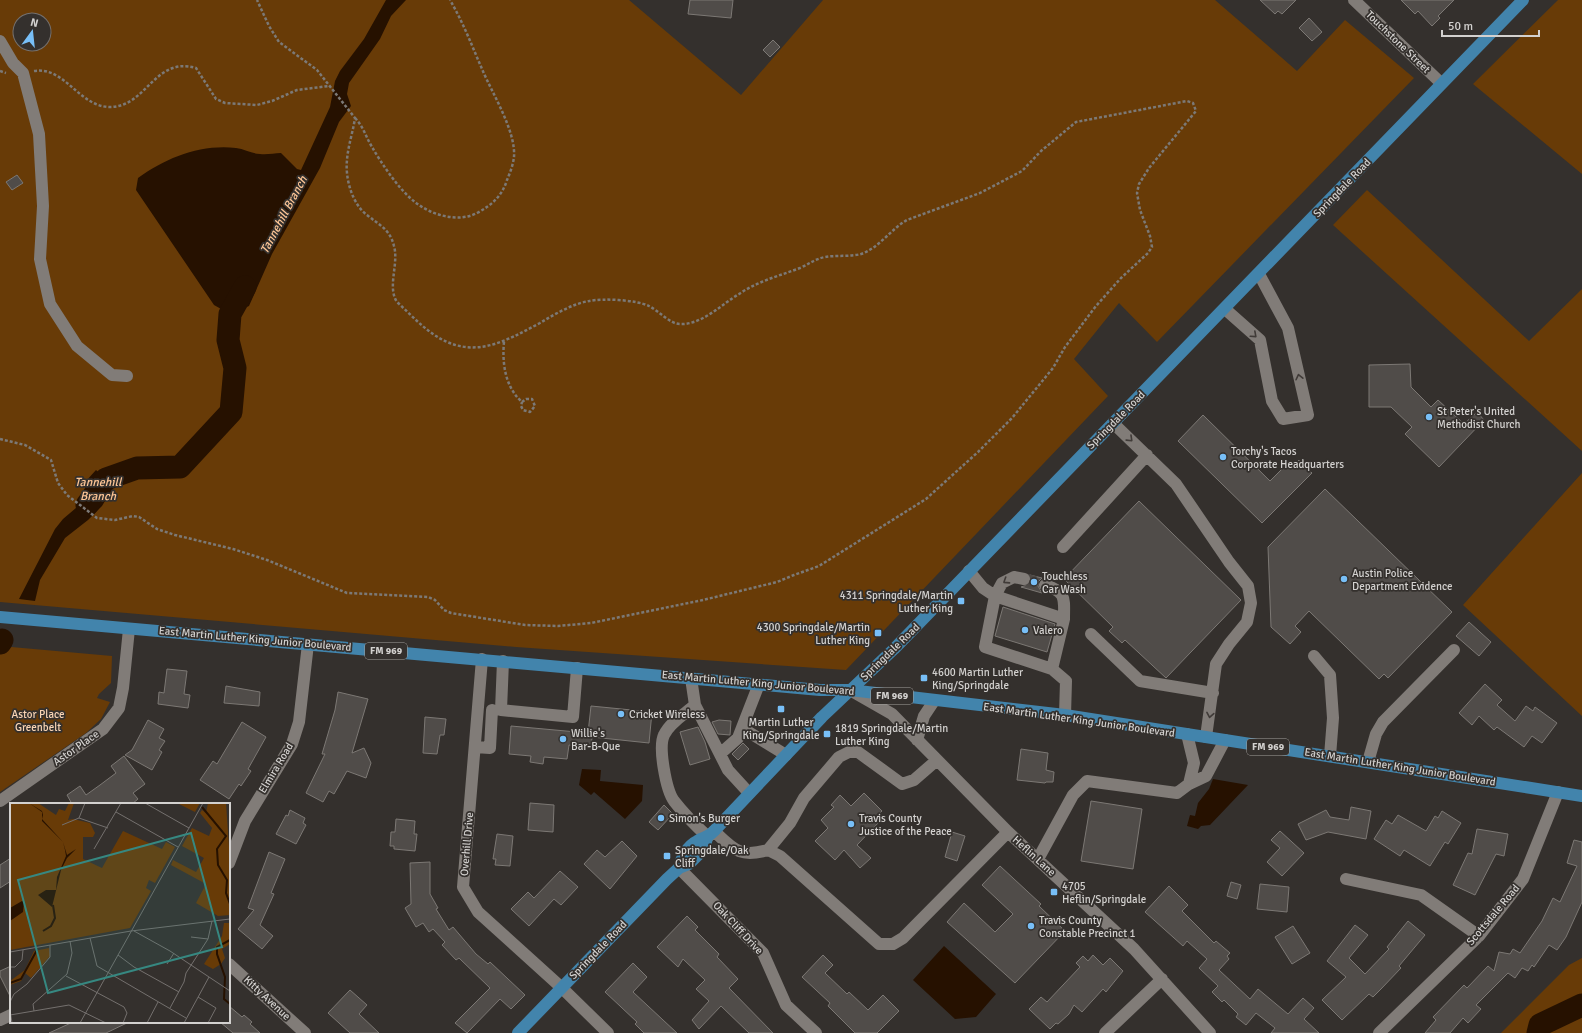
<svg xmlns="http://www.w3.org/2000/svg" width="1582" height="1033" viewBox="0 0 1582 1033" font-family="Signika,sans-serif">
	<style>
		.green { fill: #683b07; fill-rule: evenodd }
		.water { fill: #261100 }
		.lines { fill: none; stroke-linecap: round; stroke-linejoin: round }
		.river { stroke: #261100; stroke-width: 23 }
		.building { fill: #504c49; stroke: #7c7874 }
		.minor-tunnel { stroke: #4c4845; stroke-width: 12; stroke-dasharray: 12 6; stroke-linecap: butt }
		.path { stroke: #7c7976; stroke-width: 2.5; stroke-dasharray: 3 2; stroke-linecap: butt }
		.minor { stroke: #817c78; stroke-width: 12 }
		.major { stroke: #4284ac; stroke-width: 12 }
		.oneway { stroke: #403b38 }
		.poi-dot { fill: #78bff7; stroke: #34302d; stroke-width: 1.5 }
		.labels { text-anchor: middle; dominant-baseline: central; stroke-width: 3.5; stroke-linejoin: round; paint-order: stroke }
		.shield { fill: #34302d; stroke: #a3a19e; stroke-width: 1 }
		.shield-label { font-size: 10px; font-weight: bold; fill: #d3d1cf }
		.street-label { font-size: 11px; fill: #d3d1cf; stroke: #34302d }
		.poi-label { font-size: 11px; fill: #d3d1cf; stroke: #34302d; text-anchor: start }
		.park-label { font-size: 11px; fill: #fad5b5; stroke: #34302d }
		.water-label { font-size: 12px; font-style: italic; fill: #fec696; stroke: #34302d }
		.inset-river { fill: none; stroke: #261100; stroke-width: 2 }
		.inset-road { fill: none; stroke: #74706e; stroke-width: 1 }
		.view { fill: #368881; fill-opacity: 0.15; stroke: #368881; stroke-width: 2 }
		.inset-edge { fill: none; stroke: #d3d1cf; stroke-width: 2 }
	</style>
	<rect width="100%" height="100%" fill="#34302d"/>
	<!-- green -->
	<path class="green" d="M0,0H629L741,95L823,0H1215L1297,71L1345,20L1414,78L1157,342L1119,303L1074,359L1108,396L846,670L516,647L0,602ZM20,20H44V44H20Z
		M1558,0H1582V174L1473,84Z
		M1367,190L1529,341L1582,289V451L1333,225Z
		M1582,473V716L1463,605Z
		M0,646L112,656L111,683L99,694L97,698L110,702L101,719L86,733L0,792Z
		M1582,958V1033H1501L1569,965Z"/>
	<!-- water -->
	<path class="water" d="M386,0H406L391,16L380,39L349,83L347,94L351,106L339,122L320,168L272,254L249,306L230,314L214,305L136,190L138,178C166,158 200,144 236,148C245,149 252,154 260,154C267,155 274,153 281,153L297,169L301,170L330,107L335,81L340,71L364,39Z
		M96,470L114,486L102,506L88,520L65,538L40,580L35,601L19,599L55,529L63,519L83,502L86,481Z
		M582,769L601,770L600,781L643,785L642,801L625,819L594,792L591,795L579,785Z
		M1213,779L1248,785L1210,825L1201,826L1198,829L1187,826L1190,815L1195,816L1198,803L1209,789Z
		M944,946L996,994L976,1017L955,1019L913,980Z"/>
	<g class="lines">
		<!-- river -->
		<path class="river" d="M87,505L106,479L137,468L180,467L231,412L235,368L228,340L230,314L245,287
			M0,643L2,640
			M1538,1033L1540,1025L1582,1005"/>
	</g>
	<!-- building -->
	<path class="building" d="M690,0H733L731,18L688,14Z
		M1260,0H1296L1282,14L1278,11L1275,14Z
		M1401,0H1454L1438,16L1440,18L1432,26L1418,11L1415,14Z
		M1309,18L1322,32L1312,41L1299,28Z
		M773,40L780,47L770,57L763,50Z
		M17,175L23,183L12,190L6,182Z
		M1410,364L1411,387L1431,407L1438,400L1464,424L1477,412L1484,420L1439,467L1405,434L1412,427L1391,407H1369V365Z
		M1203,415L1270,481L1290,461L1294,465L1299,460L1312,473L1262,523L1178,441Z
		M1325,489L1452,612L1388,678L1384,674L1379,679L1309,611L1295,626L1301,632L1290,644L1271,627L1268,547Z
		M1139,501L1241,600L1166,678L1125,640L1122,643L1109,631L1113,627L1064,579Z
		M1030,575L1042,578L1038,582V586L1042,593L1021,587L1030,584Z
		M1003,607L1055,624L1047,652L995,636Z
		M1469,622L1491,642L1479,656L1456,636Z
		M167,669L187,671L184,694L190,695L188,708L158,704L159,692L164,693Z
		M1485,684L1502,700L1497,705L1515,721L1526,706L1533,711L1535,707L1557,723L1542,743L1532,736L1524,747L1497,727L1494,730L1479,716L1472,725L1459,713Z
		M226,686L260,692L259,706L224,703Z
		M338,692L368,699L352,753L364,748L371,763L366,778L347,771L334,794L329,791L323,802L306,793L325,754H322L335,710Z
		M591,706L652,712L649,743L592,737L591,748L569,745L567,759L544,757L543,764L530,762L531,756L509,754L511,726L588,733Z
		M425,717L446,719L444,735H440L437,754L423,753Z
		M148,720L164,729L159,738L165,741L159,750L162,752L152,770L125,755L132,750Z
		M719,720L731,721L730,735L718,734L712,722Z
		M242,722L266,737L248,769L251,771L241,786L239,784L229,799L200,780L213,761L217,764Z
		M698,727L705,742L710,759L690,765L680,732Z
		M743,743L749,749L738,760L732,754Z
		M1021,749L1048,753L1046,770L1054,772L1053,782H1046L1045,783L1017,780Z
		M124,756L145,784L133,793L138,799L132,804H72L67,795L80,786L86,795L100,785L116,773L111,766Z
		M864,793L882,811L877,816L881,820L857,845L871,858L860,868L844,850L835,860L815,841L828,828L821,820L834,807L831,805L840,795L851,806Z
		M1091,801L1142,809L1133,869L1081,861Z
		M530,803L554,805L553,832L528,830Z
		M664,805L673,814L658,830L649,822Z
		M1351,807L1371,811L1366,839L1328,832L1306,840L1298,824L1326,810L1330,817L1349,820Z
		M290,810L305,818L303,823L306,825L296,844L276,834L286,815L288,816Z
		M1442,811L1461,823L1448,844L1445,842L1430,866L1404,850L1400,856L1374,839L1386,820L1392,824L1398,815L1426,831L1435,816L1438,818Z
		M396,819L415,821L414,834H417L415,851L394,849V846H390L391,832H395Z
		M1477,829L1508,834L1504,856L1496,854L1475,895L1453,885L1468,853L1472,854Z
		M1280,831L1304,853L1282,876L1267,862L1280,848L1271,840Z
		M952,832L965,836L957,861L945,857Z
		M497,834L513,836L510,866L495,865L496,859H493Z
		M1574,840L1582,842V902L1566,937L1557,950L1549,945L1534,967L1532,965L1528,971L1522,968L1515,978L1508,973L1476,1005L1481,1009L1468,1023L1463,1018L1450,1033H1425L1436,1020L1433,1017L1464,985L1467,988L1488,966L1494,971L1499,952L1510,954L1513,949L1520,953L1542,921L1553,898L1560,902L1577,866L1567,863Z
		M622,841L637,856L610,889L584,864L597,850L605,857Z
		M269,852L285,859L271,893L274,894L260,925L273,936L262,949L238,929L254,910L248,908Z
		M11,858V881L0,888V865Z
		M430,862V894L438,908L436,909L449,930L453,927L476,954L488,964L490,962L525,995L511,1009L500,999L467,1033L455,1023L490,988L459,958L456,960L442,945L445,942L433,929L429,932L423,923L416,927L405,908L411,904L410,863Z
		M1000,866L1041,904L1039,906L1065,931L1015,983L947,922L964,903L995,932L1013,914L982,885Z
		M560,871L578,887L561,905L554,899L529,926L511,909L528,892L534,898Z
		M1231,882L1241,885L1237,899L1227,896Z
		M1260,884L1289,887L1287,912L1257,909Z
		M1169,886L1188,905L1182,911L1214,943L1216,941L1230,953L1227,956L1229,959L1219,970L1250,999L1258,989L1288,1014L1303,998L1314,1008L1304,1019L1319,1033H1271L1275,1028L1256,1013L1246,1025L1236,1017L1238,1014L1224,1000L1222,1002L1212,992L1218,986L1199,968L1207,959L1187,941L1183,946L1145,912Z
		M687,916L698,927L695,930L719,954L717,957L738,979L729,988L773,1033H749L721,1006L699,1029L692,1020L709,1001L696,989L705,980L683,959L678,967L657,947Z
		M1408,921L1425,935L1399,966L1401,968L1381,989L1373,997L1369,994L1342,1020L1322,1000L1346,977L1327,961L1355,925L1368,935L1349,958L1365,974L1389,949L1387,947Z
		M1293,926L1310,953L1292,964L1275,937Z
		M823,955L833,965L825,973L847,994L849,992L868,1010L883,995L899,1011L877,1033H855L828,1006L830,1003L802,977Z
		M1093,955L1103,965L1110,958L1123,971L1106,992L1103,989L1082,1012L1074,1005L1069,1014L1058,1024L1056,1023L1050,1029L1029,1009L1041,997L1047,1002L1080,967L1076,963L1083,956L1088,961Z
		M633,963L647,977L633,992L677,1033H644L635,1024L637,1022L605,992Z
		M11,966V998L0,976V971Z
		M350,990L367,1005L359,1014L379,1033H350L328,1013Z
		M229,1006L242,1017L244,1015L252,1022L250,1024L260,1033H233L220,1022H229Z
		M73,1022H129L106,1033H49Z"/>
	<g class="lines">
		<!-- minor-tunnel -->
		<path class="minor-tunnel" d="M1024,579L1045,585"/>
		<!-- path -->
		<path class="path" d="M0,71L6,73
			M34,71C65,66 79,107 110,107C147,107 154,56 196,68L216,99L225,103L257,105L272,101L297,90L329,86
			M355,118C363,126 366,137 372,147C382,164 399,190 415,202C431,215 458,223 477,213C492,205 502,196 507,180C510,173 513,165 514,157C516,131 492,93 482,69C472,46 463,22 450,0
			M504,342C502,363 505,387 522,402L526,399H532L535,406L530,412L523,410L521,406L522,402
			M0,439L25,445L51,460L58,483L67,495L97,518L115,520L133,516L139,517L157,529L175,535L233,549L267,560L347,593L428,597L435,600L444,610L451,613L525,625L558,626L591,623L703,600L777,582L794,575L819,566L926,499L978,452L1012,418L1053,368L1065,347L1096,306L1121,278L1148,253L1152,247L1150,236L1140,210L1137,193L1139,184L1149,168L1196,111L1193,103L1187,101L1076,122L1041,151L1022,171L980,193L907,220C891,229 879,248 861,254C850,257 836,255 825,257C815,259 809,264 800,268C779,276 758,281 739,294C722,304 702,325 680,324C670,324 659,311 649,306C637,300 603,298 589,301C572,304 555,314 540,323C504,342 472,361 433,334C420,325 409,313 397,302C387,287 399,264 394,246C390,229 379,225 367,215C352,204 345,178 347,160C348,146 353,132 355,118L317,70L279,42L269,26L257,0"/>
		<!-- minor -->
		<path class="minor" d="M1354,0L1441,83
			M0,41L13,63L23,73L39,134L43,206L40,259L50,304L77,346L112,375L127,376
			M1225,309L1260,340L1272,401L1283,419L1308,415L1288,328L1259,274
			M1113,423L1176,484L1229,562L1248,586L1251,603L1247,622L1229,644L1216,664L1206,737
			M1063,547L1147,455
			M969,571L983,588L995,596L1064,619L1052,669L1066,681L1065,715
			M1024,579L1014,577L1002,583L995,596L985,647L1052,669
			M1045,585C1067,592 1064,599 1064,619
			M1091,634L1140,681L1213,693
			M1314,656L1330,675L1333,718L1330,756
			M482,659L463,887L478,912L562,988L608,1033
			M503,661L501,710L573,717L577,668
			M691,678L695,705L728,770L749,793
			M850,690L892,714L1008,832L1134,949L1210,1033
			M695,705C685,714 670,722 664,735C658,747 666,790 674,801C684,814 696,826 708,837
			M742,728L786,755
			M917,740L924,716L934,701
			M475,747L490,748L492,710
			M721,753L738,738L759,684
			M1368,762L1376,734L1383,722L1454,650
			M1189,784L1206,776L1225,740
			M0,801L103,729L119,708L123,688L129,629
			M714,831C734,850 740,858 768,850L790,823L804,798L839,757L849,752H858L902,784L914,780L937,760
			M768,850L780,856L879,944H893L903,938L1008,832
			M1038,859L1073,795L1087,781L1177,793L1189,784L1194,763L1187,734
			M229,863L245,821L292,744L299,722L308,644
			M679,868L763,953L786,1005L816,1033
			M1346,879L1421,895L1479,936
			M229,964L305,1033
			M0,1020L11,1015
			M1105,1033L1162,979
			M1379,1033L1479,936L1523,879L1558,792"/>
		<!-- major -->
		<path class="major" d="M0,617L820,690H850L1065,715L1582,796
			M679,868C681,858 687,846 697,841C705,836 706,839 714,831L822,717L894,649L1523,0
			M518,1033L667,879L679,868L689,864L704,849L707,838"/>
	</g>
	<!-- one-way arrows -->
	<defs><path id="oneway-chevron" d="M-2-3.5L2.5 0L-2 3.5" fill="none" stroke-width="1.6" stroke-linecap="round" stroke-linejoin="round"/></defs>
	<g class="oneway">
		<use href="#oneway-chevron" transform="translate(1254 335) rotate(42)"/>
		<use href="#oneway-chevron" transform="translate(1299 377) rotate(-103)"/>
		<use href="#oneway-chevron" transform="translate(1130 439) rotate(44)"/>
		<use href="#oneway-chevron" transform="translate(1006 581) rotate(147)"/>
		<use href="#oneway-chevron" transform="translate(1210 715) rotate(100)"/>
	</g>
	<!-- markers -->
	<g class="poi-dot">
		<circle cx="1429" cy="417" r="4"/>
		<circle cx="1223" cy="457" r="4"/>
		<circle cx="1344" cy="579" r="4"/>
		<circle cx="1034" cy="582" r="4"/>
		<rect x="957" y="597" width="8" height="8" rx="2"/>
		<circle cx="1025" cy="630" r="4"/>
		<rect x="874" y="629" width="8" height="8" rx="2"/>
		<rect x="920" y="674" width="8" height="8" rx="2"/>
		<rect x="777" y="705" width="8" height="8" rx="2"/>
		<circle cx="621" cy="714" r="4"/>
		<rect x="823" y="730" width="8" height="8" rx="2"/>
		<circle cx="563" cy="739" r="4"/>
		<circle cx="661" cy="818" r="4"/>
		<circle cx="851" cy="824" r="4"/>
		<rect x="663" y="852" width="8" height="8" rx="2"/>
		<rect x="1050" y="888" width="8" height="8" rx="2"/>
		<circle cx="1031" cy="926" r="4"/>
	</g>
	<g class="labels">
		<!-- shield labels -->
		<g class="shield">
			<rect x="365" y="643" width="42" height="16" rx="3"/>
			<rect x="871" y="688" width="42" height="16" rx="3"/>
			<rect x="1247" y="739" width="42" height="16" rx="3"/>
		</g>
		<g class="shield-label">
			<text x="386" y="651">FM 969</text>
			<text x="892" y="696">FM 969</text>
			<text x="1268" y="747">FM 969</text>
		</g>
		<!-- street labels -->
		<g class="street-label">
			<text transform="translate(1398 42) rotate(44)">Touchstone Street</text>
			<text transform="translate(1342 188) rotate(-46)">Springdale Road</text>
			<text transform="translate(1116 420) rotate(-45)">Springdale Road</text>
			<text transform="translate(255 639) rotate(5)">East Martin Luther King Junior Boulevard</text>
			<text transform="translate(890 652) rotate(-44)">Springdale Road</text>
			<text transform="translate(758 683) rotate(5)">East Martin Luther King Junior Boulevard</text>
			<text transform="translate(1079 720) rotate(8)">East Martin Luther King Junior Boulevard</text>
			<text transform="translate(76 748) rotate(-35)">Astor Place</text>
			<text transform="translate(1400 767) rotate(9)">East Martin Luther King Junior Boulevard</text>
			<text transform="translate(276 768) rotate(-59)">Elmira Road</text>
			<text transform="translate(467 844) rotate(-85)">Overhill Drive</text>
			<text transform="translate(1034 856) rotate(42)">Heflin Lane</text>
			<text transform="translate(1493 915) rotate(-50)">Scottsdale Road</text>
			<text transform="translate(738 928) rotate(47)">Oak Cliff Drive</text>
			<text transform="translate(598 950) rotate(-46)">Springdale Road</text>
			<text transform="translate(267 998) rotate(43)">Kitty Avenue</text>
		</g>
		<!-- poi labels -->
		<g class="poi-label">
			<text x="1437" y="411">St Peter's United<tspan x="1437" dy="13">Methodist Church</tspan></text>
			<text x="1231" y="451">Torchy's Tacos<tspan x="1231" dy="13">Corporate Headquarters</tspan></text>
			<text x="1352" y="573">Austin Police<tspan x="1352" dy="13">Department Evidence</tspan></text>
			<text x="1042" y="576">Touchless<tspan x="1042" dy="13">Car Wash</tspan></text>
			<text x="953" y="595" text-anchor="end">4311 Springdale/Martin<tspan x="953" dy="13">Luther King</tspan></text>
			<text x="870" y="627" text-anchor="end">4300 Springdale/Martin<tspan x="870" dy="13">Luther King</tspan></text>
			<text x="1033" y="630">Valero</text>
			<text x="932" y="672">4600 Martin Luther<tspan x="932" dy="13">King/Springdale</tspan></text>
			<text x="629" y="714">Cricket Wireless</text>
			<text x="781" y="722" text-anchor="middle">Martin Luther<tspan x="781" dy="13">King/Springdale</tspan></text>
			<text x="835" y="728">1819 Springdale/Martin<tspan x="835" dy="13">Luther King</tspan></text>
			<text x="571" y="733">Willie's<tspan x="571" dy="13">Bar-B-Que</tspan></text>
			<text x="669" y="818">Simon's Burger</text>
			<text x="859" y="818">Travis County<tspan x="859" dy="13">Justice of the Peace</tspan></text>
			<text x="675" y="850">Springdale/Oak<tspan x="675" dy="13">Cliff</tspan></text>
			<text x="1062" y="886">4705<tspan x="1062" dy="13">Heflin/Springdale</tspan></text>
			<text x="1039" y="920">Travis County<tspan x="1039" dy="13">Constable Precinct 1</tspan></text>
		</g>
		<!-- park labels -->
		<g class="park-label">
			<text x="38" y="714">Astor Place<tspan x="38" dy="13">Greenbelt</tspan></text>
		</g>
		<!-- water labels -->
		<g class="water-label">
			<text transform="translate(284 215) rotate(-62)">Tannehill Branch</text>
			<text x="98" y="482">Tannehill<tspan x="98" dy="14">Branch</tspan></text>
		</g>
	</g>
	<!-- overview -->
	<g transform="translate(10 803)">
		<rect width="220" height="220" fill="#34302d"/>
		<path d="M0,0H28L46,12L49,6L55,8L59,0H64L58,17L63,16L80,20L85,30L83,34H73V56L92,65L113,28L152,46L156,39L165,44L145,80L139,77L136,85L141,88L120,125L0,147ZM167,0H190L185,9ZM198,0H216L220,58V112L208,113L186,100L196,81L161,62L163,57L186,69L194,55L172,43L182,25L199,33L202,25L190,10L192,7L196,10ZM214,120H220V141L212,146L215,155L211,161L203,166L194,161L212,133ZM39,145L40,153L21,175L15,170L11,178L0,182V178L15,167L24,148Z" fill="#683b07"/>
		<path d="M19,0L32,8L33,12L32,16L53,39L57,52L66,46L57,55L51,67L42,104L28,92L36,87H46L47,74L56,53L55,47L53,39L32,18V9ZM12,98L14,99L13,109L0,118V105Z" fill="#261100"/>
		<path class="inset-river" d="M192,4L216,33L207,46L208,62L217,77L216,90L220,101M33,128L41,123L45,115L43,102M220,137L207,144V151L215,174L214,196L220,201M0,180L11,176L27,147"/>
		<path class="inset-road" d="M135,0L179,25M106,9L168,44M69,15L98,25M69,15L75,0M52,22L69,15M84,46L111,0M124,128L160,148L220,188M181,134L198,136M80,135L87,163L176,215M0,149L121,128L220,116M108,152L124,164L169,189M157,161L164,150M0,164H5L12,157L13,147M56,173L114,204L117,210L113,220M188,194L206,205L198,220M0,199L4,191L17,181L40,154V142M160,205L174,179L176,170L198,136L202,118M0,207L2,220M24,208L23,201L57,171L62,150L60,138M0,212L59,202L96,220M70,220L193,0M137,220L148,199M174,220L199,174"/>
		<path class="view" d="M181,30L212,144L38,190L8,77Z"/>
		<rect width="220" height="220" class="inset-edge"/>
	</g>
	<!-- north arrow -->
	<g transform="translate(32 32) rotate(15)"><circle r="19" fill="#34302d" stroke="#74706e"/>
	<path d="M0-3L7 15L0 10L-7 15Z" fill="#78bff7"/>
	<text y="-6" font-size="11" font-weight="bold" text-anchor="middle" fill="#d3d1cf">N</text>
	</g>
	<!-- scale -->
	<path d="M1442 30v6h97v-6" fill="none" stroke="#d3d1cf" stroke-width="2"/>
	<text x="1448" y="30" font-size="12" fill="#d3d1cf" stroke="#34302d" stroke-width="3" paint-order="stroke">50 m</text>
</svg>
